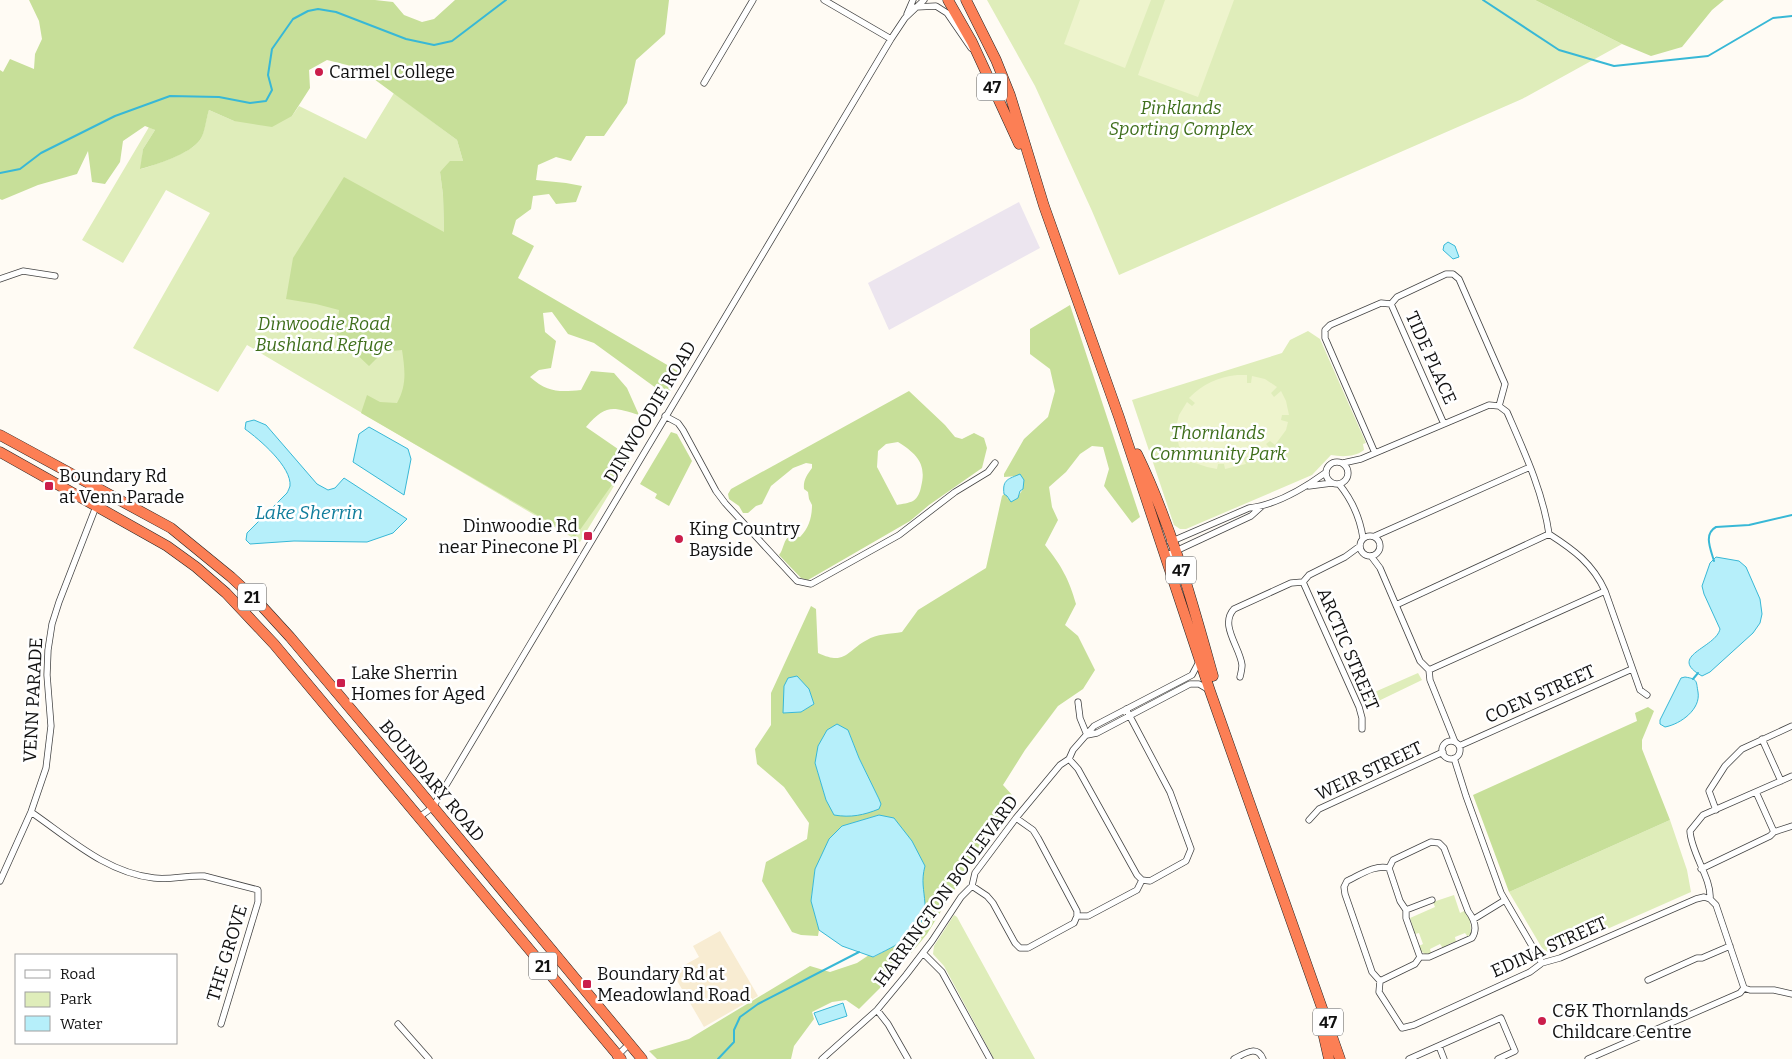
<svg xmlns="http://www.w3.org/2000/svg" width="1792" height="1059" viewBox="0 0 1792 1059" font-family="Bitter,serif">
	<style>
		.industrial { fill: #ece5ef }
		.farmland { fill: #f8ecd2 }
		.green { fill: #dfedba }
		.forest { fill: #c7df99; fill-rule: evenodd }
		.pitch { fill: #eef4cd }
		.water { fill: #b6effa; stroke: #38b8d6 }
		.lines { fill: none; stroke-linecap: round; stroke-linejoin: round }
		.stream { stroke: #38b8d6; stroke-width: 2 }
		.street-casing { stroke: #444; stroke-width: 7 }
		.highway-casing { stroke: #222; stroke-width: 11 }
		.street { stroke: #fff; stroke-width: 5.5 }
		.highway { stroke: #fc7f55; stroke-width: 10 }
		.poi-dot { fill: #cb1e4b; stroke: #fff; stroke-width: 2 }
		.labels { text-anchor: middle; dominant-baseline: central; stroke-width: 5; stroke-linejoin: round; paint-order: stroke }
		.shield { fill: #fff; stroke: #585858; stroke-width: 1 }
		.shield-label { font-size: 16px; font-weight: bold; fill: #111 }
		.poi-label { font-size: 18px; fill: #111; stroke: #fff; text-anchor: start }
		.park-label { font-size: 18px; font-style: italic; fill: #3e6e1b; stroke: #fff }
		.street-label { font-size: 18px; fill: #111; stroke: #fff }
		.water-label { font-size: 19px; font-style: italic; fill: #107d9c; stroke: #fff }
	</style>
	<rect width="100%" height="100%" fill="#fffbf4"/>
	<!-- industrial -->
	<path class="industrial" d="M1019,202L1040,248L889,330L868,283Z"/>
	<!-- farmland -->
	<path class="farmland" d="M720,931L758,996L704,1027L672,972L699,957L693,946Z"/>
	<!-- green -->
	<path class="green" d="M987,0H1535L1622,44L1522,99L1119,275L1092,211L1035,86Z
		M394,93L457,140L463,161L440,172L443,195L444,232L294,258L631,458L580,542L247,345L218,392L133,348L210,213L166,190L123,263L82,240L149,127L155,130L143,149L141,169C155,165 191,153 200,140C204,134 206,118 209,110L234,121L292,116L299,106L366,139Z
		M1308,331L1320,339L1366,443L1363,444L1364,450C1355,457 1342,457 1331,455L1312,475L1186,529H1180L1174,525L1132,400L1282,353L1290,340Z
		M1418,673L1422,680L1366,707L1361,698Z
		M1670,820L1687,870L1691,892L1555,952H1548L1542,948L1509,892Z
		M1454,895L1460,913L1464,911L1470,918L1471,933L1468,937L1465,933L1455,937L1456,942L1451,943L1443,948L1440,944L1430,949L1431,953L1425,954L1420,950L1419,946L1423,944L1419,933L1415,934L1410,918L1435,907L1433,902Z
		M954,915L957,917L1035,1059H994L944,966L933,954L934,946Z"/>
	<!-- forest -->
	<path class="forest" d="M29,0H375L393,2L404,15L422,22L434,19L455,0H669L665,34L636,60L627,103L604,136H586L571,161L556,157L538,165L536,180L566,183L582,186L576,202L556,204L549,194L533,196L531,209L516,220L512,234L534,246L518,278L681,373L667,396L594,343L568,334L552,312L543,313L545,332L556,341L551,368L539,370L530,377C548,393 560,392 581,390L591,371L614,373L627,388L639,415C612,407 606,404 586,427L631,458L575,537L361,413L367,395L380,402L397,403C407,385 405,370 402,350L383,352L369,366L337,336L339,310L316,304L286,299L293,258L344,177L444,232L443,195L440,172L450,161H463L457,140L359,68L327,60L309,70L310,88L292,116L272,127L234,121L209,110C206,119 205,133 200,140C190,154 156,165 140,169L143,149L155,130L145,126L123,141L120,162L105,184L92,182L88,151L77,174L38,185L2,200L0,199V70L3,72L10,59L34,69L35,54L42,39L39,21Z
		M1535,0H1724L1712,10L1682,47L1651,56L1622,44Z
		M1070,305L1140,517L1132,523L1104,486L1109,469L1103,447L1092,446L1080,454L1066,472L1049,487L1052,507L1058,520L1045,545C1061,565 1069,579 1076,604L1065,625L1078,636L1095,670L1083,689L1058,706L1025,750L1003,785L1013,796L1002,817L949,898L927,934L893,975L859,1009L846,1000L832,1002L812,1012L814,1019L794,1046L791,1059H657L649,1051L689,1039L810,966L830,972L857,963L869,955L874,957L905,940L925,906L922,879L925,866L879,815L842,826L815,869L811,900L819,930L818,936L801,935L792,932L762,881L766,862L807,839L809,823L784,787L757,764L755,749L771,725V693L811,606L816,609L818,653C846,666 846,651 867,640C876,634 891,634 902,632L918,610L986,568L1002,496L1004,494L1007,496L1008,499L1019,495L1023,489L1017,476L1004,477V474L1024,439L1048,417L1055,391L1050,369L1030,354V329ZM797,676L809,690L814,704L801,712L784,713V686ZM848,730L859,758L879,799L826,800L815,763Z
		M909,391L945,425L955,437L962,439L974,433L984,438L987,448L982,468L929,505L910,521L808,580L801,578L779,555C784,550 783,538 791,536C794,536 797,537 800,537C809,528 812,517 812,505L809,499L808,492L804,489C803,480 807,475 812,468V464L806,463L793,468L771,486L762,504L756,506L748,513H743L739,506L729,499L728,494L731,489ZM898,442C917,454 927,464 921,487C920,492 918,498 913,501C909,503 902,504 897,505L877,467L878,451L886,444Z
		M671,432L677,434L692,461L669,506L655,498L657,494L640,484Z
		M1648,707L1654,711L1642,740V749L1670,820L1509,892L1473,795L1637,721L1635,713Z"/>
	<!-- pitch -->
	<path class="pitch" d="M1080,0H1151L1125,68L1064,44Z
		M1165,0H1234L1198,97L1138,75Z
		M1237,375H1247V383H1251L1252,376L1265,379L1277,387L1271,393L1274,397L1281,391L1286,401L1289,415H1282L1281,420L1288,422L1286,430L1275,445L1270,441L1266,444L1271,449L1270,451L1251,462L1248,456L1243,458L1246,464L1225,469L1224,464H1218L1217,469L1207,467L1192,462L1195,457L1190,454L1187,457L1179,446L1176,432H1184V427H1176L1179,415L1187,402L1192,406L1195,403L1189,398C1203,384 1218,377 1237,375Z"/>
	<!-- water -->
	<path class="water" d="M1448,242L1455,246L1459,257L1453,259L1443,250L1444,245Z
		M254,420L266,425L317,484L328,490L335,488L344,478L407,519L393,533L367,542L294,541L250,544L246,540L247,533L287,493C288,491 289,489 290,486C292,467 259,439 245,429L246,422Z
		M369,427L408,449L411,459L404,495L353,462L359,434Z
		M1020,474L1024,480L1023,489L1020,491L1018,498L1011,502L1007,496L1004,494C1002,479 1009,479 1020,474Z
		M1716,557L1739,561L1746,567L1760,599L1762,614L1760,623L1753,633L1710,672L1702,676C1666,656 1716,648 1720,629L1704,594L1702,586L1710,563Z
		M797,676L809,689L814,704L801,712L783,713L784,686L788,678Z
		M1685,677C1698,679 1696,681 1698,692C1701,709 1681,724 1665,727L1660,724V720L1681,678Z
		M837,724L848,730L859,758L879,799L881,804L879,809C864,815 851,818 834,815L826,800L815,763L818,746L827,730Z
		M879,815L894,818L912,841L925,866C921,881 924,889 925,904C927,933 894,946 873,957L842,946L819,930L811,901L815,869L829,839L842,826Z
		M843,1003L847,1016L819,1025L814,1013Z"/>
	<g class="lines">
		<!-- stream -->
		<path class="stream" d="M1483,0L1559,50L1614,66L1708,56L1773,18L1792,16
			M0,173L20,169L41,153L115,116L170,96L219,97L250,103L266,101L272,90L268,75L272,49L293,19L308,11L318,9L336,12L406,39L434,45L452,41L506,0
			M1714,561C1711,550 1703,534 1716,527L1749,525L1792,515
			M1693,679L1698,673
			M718,1059L734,1042V1030L740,1017L758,1004L859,952"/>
		<!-- street casing -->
		<g class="street-casing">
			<path id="street" d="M824,0L891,39
				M916,7L936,6L947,13L971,48
				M907,14L913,0
				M704,83L753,0
				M0,279L23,271L55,276
				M1391,304L1444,424
				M665,416L678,423L683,430L716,491L725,503L797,581L811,584L899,535L955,492L988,472L995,463
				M1375,453L1325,338V330L1330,325L1381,303L1391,304L1397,297L1446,274H1453L1459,279L1505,384L1499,406
				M1326 473a11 11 0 1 1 22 0a11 11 0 1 1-22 0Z
				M1343,463L1361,459L1489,405L1499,406L1507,412C1524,451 1543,492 1549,534C1574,550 1593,564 1605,591L1640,690L1647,695
				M1339,484C1352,500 1360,518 1363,538
				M1309,486L1332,483
				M1360 546a10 10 0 1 1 20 0a10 10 0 1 1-20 0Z
				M1375,536L1530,467
				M1170,542L1249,508C1276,505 1303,489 1325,473
				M1165,556L1251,516L1261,507
				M1371,556L1380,568L1420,661L1429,670L1430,680L1455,742
				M1303,582L1359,707L1362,718V729
				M1396,605L1549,534
				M1429,670L1605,591
				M1240,677C1241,673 1242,668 1242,665C1240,647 1219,625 1234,609L1291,583L1303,582L1309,575L1345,557L1360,546
				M1078,702L1080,718L1087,735
				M1087,735L1097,733L1190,684H1199L1209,690
				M1762,739L1781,781
				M1442 750a9 9 0 1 1 18 0a9 9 0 1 1-18 0Z
				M1459,746L1632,669
				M1454,758L1466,796L1501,893L1542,963
				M1069,759L1078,769L1137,875L1142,880L1150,881L1186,861L1191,849L1170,792L1126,709
				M1756,792L1774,832
				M1716,810L1709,791L1725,766L1742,749L1792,726
				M31,812C70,839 107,873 154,878C171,880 187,875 204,876L258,890V902L221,1024
				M418,818L433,807L891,39L905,18L924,0
				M1309,820L1319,809L1443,752
				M1431,842L1439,843L1444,848L1468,911C1474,919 1478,929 1472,938L1429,957H1420L1406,918V910L1400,901L1389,868L1393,860Z
				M1389,868C1375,864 1360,875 1347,881L1344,887L1345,894L1372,972L1380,981L1415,964L1420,957
				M1701,869L1770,836L1774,832L1792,826
				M0,881L31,812L46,768L51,726L47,675L48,650L52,624L59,602L102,491
				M972,886L987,896L993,903L1015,943L1020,948H1028L1074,923L1077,916V911L1038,838L1033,830L1016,818
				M1710,899C1712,879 1691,853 1690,831L1703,815L1792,776
				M1710,899L1716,905L1744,988
				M1406,910L1432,900
				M1077,916H1088L1137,890L1142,880
				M1474,919L1505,900
				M923,953L942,972L990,1059
				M1648,980L1697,958H1702L1730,946
				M1380,981L1379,992L1402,1028L1414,1025L1530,972L1542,963L1560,958L1696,899L1704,897L1710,899
				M877,1010L888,1024L908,1059
				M398,1024L429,1059
				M1439,1046L1444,1059
				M616,1057L629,1044
				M822,1059L877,1010L906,975L932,941L961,897L972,886L975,873L1016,818L1060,765L1069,759L1073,750L1094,726L1192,675L1200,660
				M1234,1059C1244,1054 1257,1044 1263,1059
				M1409,1059L1501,1018L1515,1051L1498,1059
				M1588,1059L1740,993L1744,988L1750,990H1774L1792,994"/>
		</g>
		<!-- highway casing -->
		<g class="highway-casing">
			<path id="highway" d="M948,0L972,42L1019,144
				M966,0L996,60L1010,95L1044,206L1119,417L1210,691L1340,1059
				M0,435L171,528L231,577L258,602L290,637L414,784L642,1059
				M0,452L167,546L196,567L226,593L274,644L621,1059
				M1137,454C1171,524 1192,601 1213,676
				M1319,1015L1329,1059"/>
		</g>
		<!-- street -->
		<use href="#street" class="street"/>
		<!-- highway -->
		<use href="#highway" class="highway"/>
	</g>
	<!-- markers -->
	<g class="poi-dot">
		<circle cx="319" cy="72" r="5"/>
		<rect x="44" y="481" width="10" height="10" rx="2.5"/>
		<rect x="583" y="531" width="10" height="10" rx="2.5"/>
		<circle cx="679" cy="539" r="5"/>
		<rect x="336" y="678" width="10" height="10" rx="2.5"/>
		<rect x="582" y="979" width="10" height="10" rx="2.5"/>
		<circle cx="1542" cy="1021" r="5"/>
	</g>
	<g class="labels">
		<!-- shield labels -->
		<g class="shield">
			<rect x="977" y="73.5" width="30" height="27" rx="4"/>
			<rect x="1166" y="556.5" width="30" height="27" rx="4"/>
			<rect x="238" y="583.5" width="28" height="27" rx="4"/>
			<rect x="529" y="952.5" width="28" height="27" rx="4"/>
			<rect x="1313" y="1008.5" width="30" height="27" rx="4"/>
		</g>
		<g class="shield-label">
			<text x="992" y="87">47</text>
			<text x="1181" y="570">47</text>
			<text x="252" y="597">21</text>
			<text x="543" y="966">21</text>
			<text x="1328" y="1022">47</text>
		</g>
		<!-- poi labels -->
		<g class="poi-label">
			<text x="329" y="72">Carmel College</text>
			<text x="59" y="476">Boundary Rd<tspan x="59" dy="21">at Venn Parade</tspan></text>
			<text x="578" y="526" text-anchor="end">Dinwoodie Rd<tspan x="578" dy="21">near Pinecone Pl</tspan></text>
			<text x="689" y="529">King Country<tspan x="689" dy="21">Bayside</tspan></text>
			<text x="351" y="673">Lake Sherrin<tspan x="351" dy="21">Homes for Aged</tspan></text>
			<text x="597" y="974">Boundary Rd at<tspan x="597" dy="21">Meadowland Road</tspan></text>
			<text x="1552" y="1011">C&amp;K Thornlands<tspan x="1552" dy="21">Childcare Centre</tspan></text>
		</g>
		<!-- park labels -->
		<g class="park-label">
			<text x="1181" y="108">Pinklands<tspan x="1181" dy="21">Sporting Complex</tspan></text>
			<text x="324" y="324">Dinwoodie Road<tspan x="324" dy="21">Bushland Refuge</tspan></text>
			<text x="1218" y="433">Thornlands<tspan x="1218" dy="21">Community Park</tspan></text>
		</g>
		<!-- street labels -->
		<g class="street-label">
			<text transform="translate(1431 358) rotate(66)">TIDE PLACE</text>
			<text transform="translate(650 412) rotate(-59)">DINWOODIE ROAD</text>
			<text transform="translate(1348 649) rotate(67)">ARCTIC STREET</text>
			<text transform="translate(1540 694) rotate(-24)">COEN STREET</text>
			<text transform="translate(33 700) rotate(-87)">VENN PARADE</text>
			<text transform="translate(1369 771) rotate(-25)">WEIR STREET</text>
			<text transform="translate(432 781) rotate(50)">BOUNDARY ROAD</text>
			<text transform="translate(946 891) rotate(-54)">HARRINGTON BOULEVARD</text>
			<text transform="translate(1549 947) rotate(-24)">EDINA STREET</text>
			<text transform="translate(227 953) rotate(-73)">THE GROVE</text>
		</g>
		<!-- water labels -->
		<g class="water-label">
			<text x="309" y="512">Lake Sherrin</text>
		</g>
	</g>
	<!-- legend -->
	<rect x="15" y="954" width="162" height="90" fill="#ffffff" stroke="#a0a0a0"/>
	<rect x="25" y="970" width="25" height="8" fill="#ffffff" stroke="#a0a0a0"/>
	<text x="60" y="979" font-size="15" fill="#111111">Road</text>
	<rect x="25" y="992" width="25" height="15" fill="#dfedba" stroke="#a0a0a0"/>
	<text x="60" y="1004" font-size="15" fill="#111111">Park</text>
	<rect x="25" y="1016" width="25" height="15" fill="#b6effa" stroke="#a0a0a0"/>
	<text x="60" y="1029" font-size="15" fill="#111111">Water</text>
</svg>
